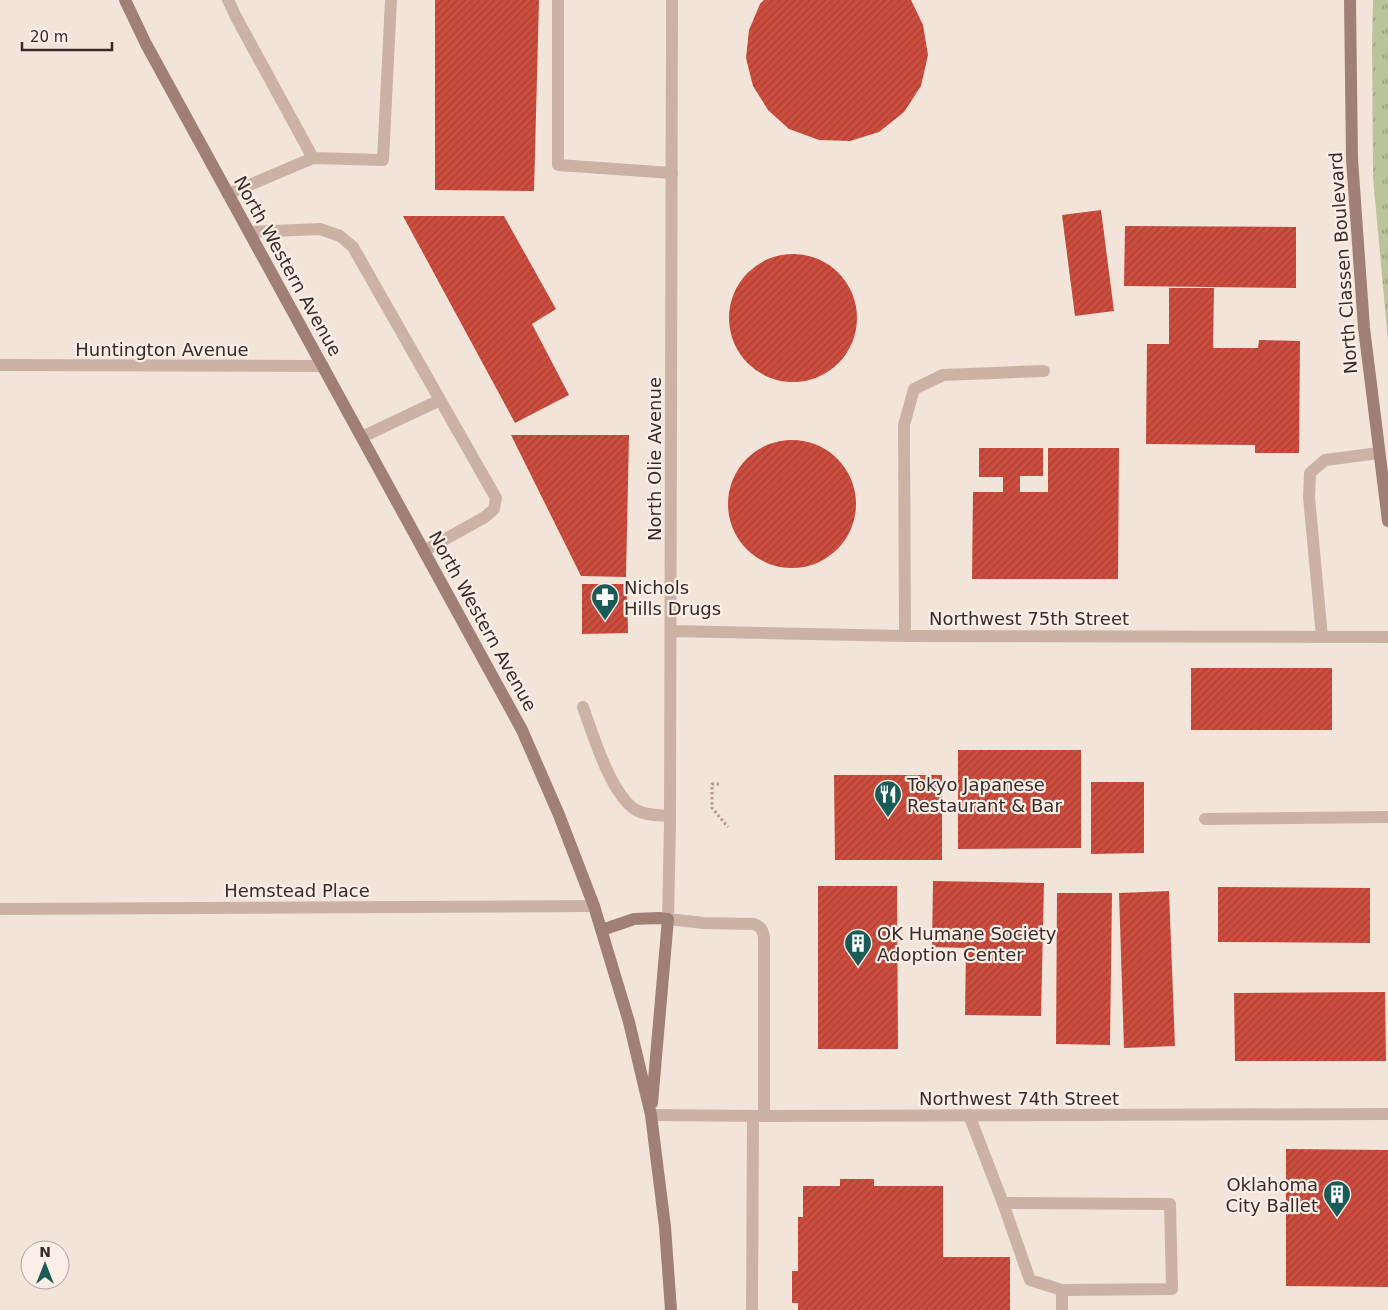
<svg xmlns="http://www.w3.org/2000/svg" width="1388" height="1310" viewBox="0 0 1388 1310" font-family="'DejaVu Sans',sans-serif">
	<style>
		.grass { fill: url(#grass-tufts) }
		.building { fill: url(#building-hatch) }
		.lines { fill: none; stroke-linecap: round; stroke-linejoin: round }
		.path { stroke: #b89b8f; stroke-width: 3; stroke-dasharray: 2.5 2.5; stroke-linecap: butt }
		.lane { stroke: #ccb2a5; stroke-width: 12 }
		.street { stroke: #ccb2a5; stroke-width: 12 }
		.secondary { stroke: #a08076; stroke-width: 12 }
		.labels { text-anchor: middle; dominant-baseline: central; stroke-width: 4.5; stroke-linejoin: round; paint-order: stroke }
		.street-label { font-size: 18px; fill: #372a27; stroke: #faeee6 }
		.poi-label { font-size: 18px; fill: #372a27; stroke: #faeee6; text-anchor: start }
	</style>
	<defs>
		<pattern id="grass-tufts" width="24" height="20" patternUnits="userSpaceOnUse" patternTransform="scale(1.25)"><rect width="24" height="20" fill="#bac399"/><path d="M3 7l-1-3M5 7V3M7 7l1-3M15 17l-1-3M17 17v-4M19 17l1-3" fill="none" stroke="#989f7d"/></pattern>
		<pattern id="building-hatch" width="6" height="6" patternUnits="userSpaceOnUse" patternTransform="scale(1.25)"><rect width="6" height="6" fill="#cd4d3e"/><path d="M-1 1l2-2M0 6l6-6M5 7l2-2" fill="none" stroke="#a74034"/></pattern>
	</defs>
	<rect width="100%" height="100%" fill="#f3e4da"/>
	<!-- grass -->
	<path class="grass" d="M1373,0H1388V341L1373,177L1372,43Z"/>
	<!-- building -->
	<path class="building" d="M435,0H539L534,191L435,190Z
		M764,0H911L923,25L928,55L921,86L904,112L879,132L850,141L819,140L789,129L768,110L753,86L746,58L749,30L760,4Z
		M1101,210L1114,311L1075,316L1062,215Z
		M403,216H504L556,309L532,324L569,395L515,423Z
		M1125,226L1296,227V288L1124,286Z
		M729 318a64 64 0 1 1 128 0a64 64 0 1 1-128 0Z
		M1169,288H1214L1213,348H1258L1259,340L1300,341L1299,453H1255V445L1146,444L1147,344H1169Z
		M511,435H629L626,577L581,576Z
		M728 504a64 64 0 1 1 128 0a64 64 0 1 1-128 0Z
		M979,448H1043V476H1020V492H1048V448H1119L1118,579H972L973,492H1003V477H979Z
		M582,584H627L628,633L582,634Z
		M1191,668H1332V730H1191Z
		M958,750H1081V848L958,849Z
		M834,775H942V860H835Z
		M1091,782H1144V853L1091,854Z
		M933,881L1044,883L1041,1016L965,1015L966,948L932,947Z
		M818,886H897L898,1049H818Z
		M1218,887L1370,888V943L1218,942Z
		M1169,891L1175,1046L1124,1048L1119,893Z
		M1057,893H1112L1110,1045L1056,1044Z
		M1385,992L1386,1061H1235L1234,993Z
		M1286,1149L1388,1150V1287L1286,1286Z
		M840,1179H874V1186H943V1257H1010V1310H798V1303H792V1271H798V1217H803V1186H840Z"/>
	<g class="lines">
		<!-- path -->
		<path class="path" d="M719,784H712V808L728,827"/>
		<!-- lane -->
		<path class="lane" d="M558,0V165L672,173
			M313,158L383,160L391,0
			M228,194L313,158L236,17L228,0
			M249,232L320,229L340,236L353,247L496,498L494,509L485,517L424,551
			M362,437L440,400
			M905,636L904,425L914,389L943,375L1044,371
			M1322,637L1309,497L1310,473L1325,460L1379,453
			M583,707C593,735 611,795 636,810C646,816 659,815 670,816
			M1205,819L1388,817
			M668,919L703,923L754,924C761,927 763,930 764,938V1116
			M969,1115L1003,1203L1170,1204L1172,1289L1062,1290V1310
			M1003,1203L1030,1280L1062,1290
			M752,1310L753,1116"/>
		<!-- street -->
		<path class="street" d="M0,365L323,366
			M671,631L905,636L1388,637
			M0,909L594,906
			M668,919L670,824L672,0
			M651,1115L764,1116L1388,1114"/>
		<!-- secondary -->
		<path class="secondary" d="M125,0L146,44L192,128L522,730L559,815L594,906L629,1022L651,1115L665,1227L671,1310
			M1350,0L1352,159L1364,328L1388,521
			M602,930L634,919L659,918L668,919L652,1103"/>
	</g>
	<!-- icons -->
	<defs>
		<g id="pharmacy-pin" transform="scale(1.4375)"><path d="M0 17L-7.5 6A9.5 9.5 0 1 1 7.5 6Z" fill="#1a5b57" stroke="#faeee6"/><path d="M-2-6h4v4h4v4h-4v4h-4v-4h-4v-4h4Z" fill="#fff"/></g>
		<g id="restaurant-pin" transform="scale(1.4375)"><path d="M0 17L-7.5 6A9.5 9.5 0 1 1 7.5 6Z" fill="#1a5b57" stroke="#faeee6"/><path d="M-5-6h1v4h1v-4h1v4h1v-4h1v5L-1.5 .5V6h-2V.5L-5-1ZM5-6V6H3V1.5H1.5Q1.5-4 5-6Z" fill="#fff"/></g>
		<g id="building-pin" transform="scale(1.4375)"><path d="M0 17L-7.5 6A9.5 9.5 0 1 1 7.5 6Z" fill="#1a5b57" stroke="#faeee6"/><path d="M-4-6H4V6H1V3H-1V6H-4ZM-2.5-4.3h1.7v1.8h-1.7ZM.8-4.3h1.7v1.8H.8ZM-2.5-1h1.7V.8h-1.7ZM.8-1h1.7V.8H.8Z" fill="#fff"/></g>
	</defs>
	<g fill-rule="evenodd">
		<use href="#pharmacy-pin" x="605" y="597"/>
		<use href="#restaurant-pin" x="888" y="794"/>
		<use href="#building-pin" x="858" y="943"/>
		<use href="#building-pin" x="1337" y="1194"/>
	</g>
	<g class="labels">
		<!-- street labels -->
		<g class="street-label">
			<text transform="translate(1343 263) rotate(-94)">North Classen Boulevard</text>
			<text transform="translate(288 266) rotate(61)">North Western Avenue</text>
			<text x="162" y="349">Huntington Avenue</text>
			<text transform="translate(654 459) rotate(-90)">North Olie Avenue</text>
			<text x="1029" y="618">Northwest 75th Street</text>
			<text transform="translate(483 621) rotate(61)">North Western Avenue</text>
			<text x="297" y="890">Hemstead Place</text>
			<text x="1019" y="1098">Northwest 74th Street</text>
		</g>
		<!-- poi labels -->
		<g class="poi-label">
			<text x="624" y="587">Nichols<tspan x="624" dy="21">Hills Drugs</tspan></text>
			<text x="907" y="784">Tokyo Japanese<tspan x="907" dy="21">Restaurant &amp; Bar</tspan></text>
			<text x="877" y="933">OK Humane Society<tspan x="877" dy="21">Adoption Center</tspan></text>
			<text x="1318" y="1184" text-anchor="end">Oklahoma<tspan x="1318" dy="21">City Ballet</tspan></text>
		</g>
	</g>
	<!-- north arrow -->
	<g transform="translate(45 1265)"><circle r="24" fill="#faeee6" stroke="#aca09a"/>
	<path d="M0-4L9 19L0 12L-9 19Z" fill="#1a5b57"/>
	<text y="-8" font-size="14" font-weight="bold" text-anchor="middle" fill="#372a27">N</text>
	</g>
	<!-- scale -->
	<path d="M22 42v8h90v-8" fill="none" stroke="#372a27" stroke-width="2.5"/>
	<text x="30" y="42" font-size="15" fill="#372a27" stroke="#faeee6" stroke-width="4" paint-order="stroke">20 m</text>
</svg>
